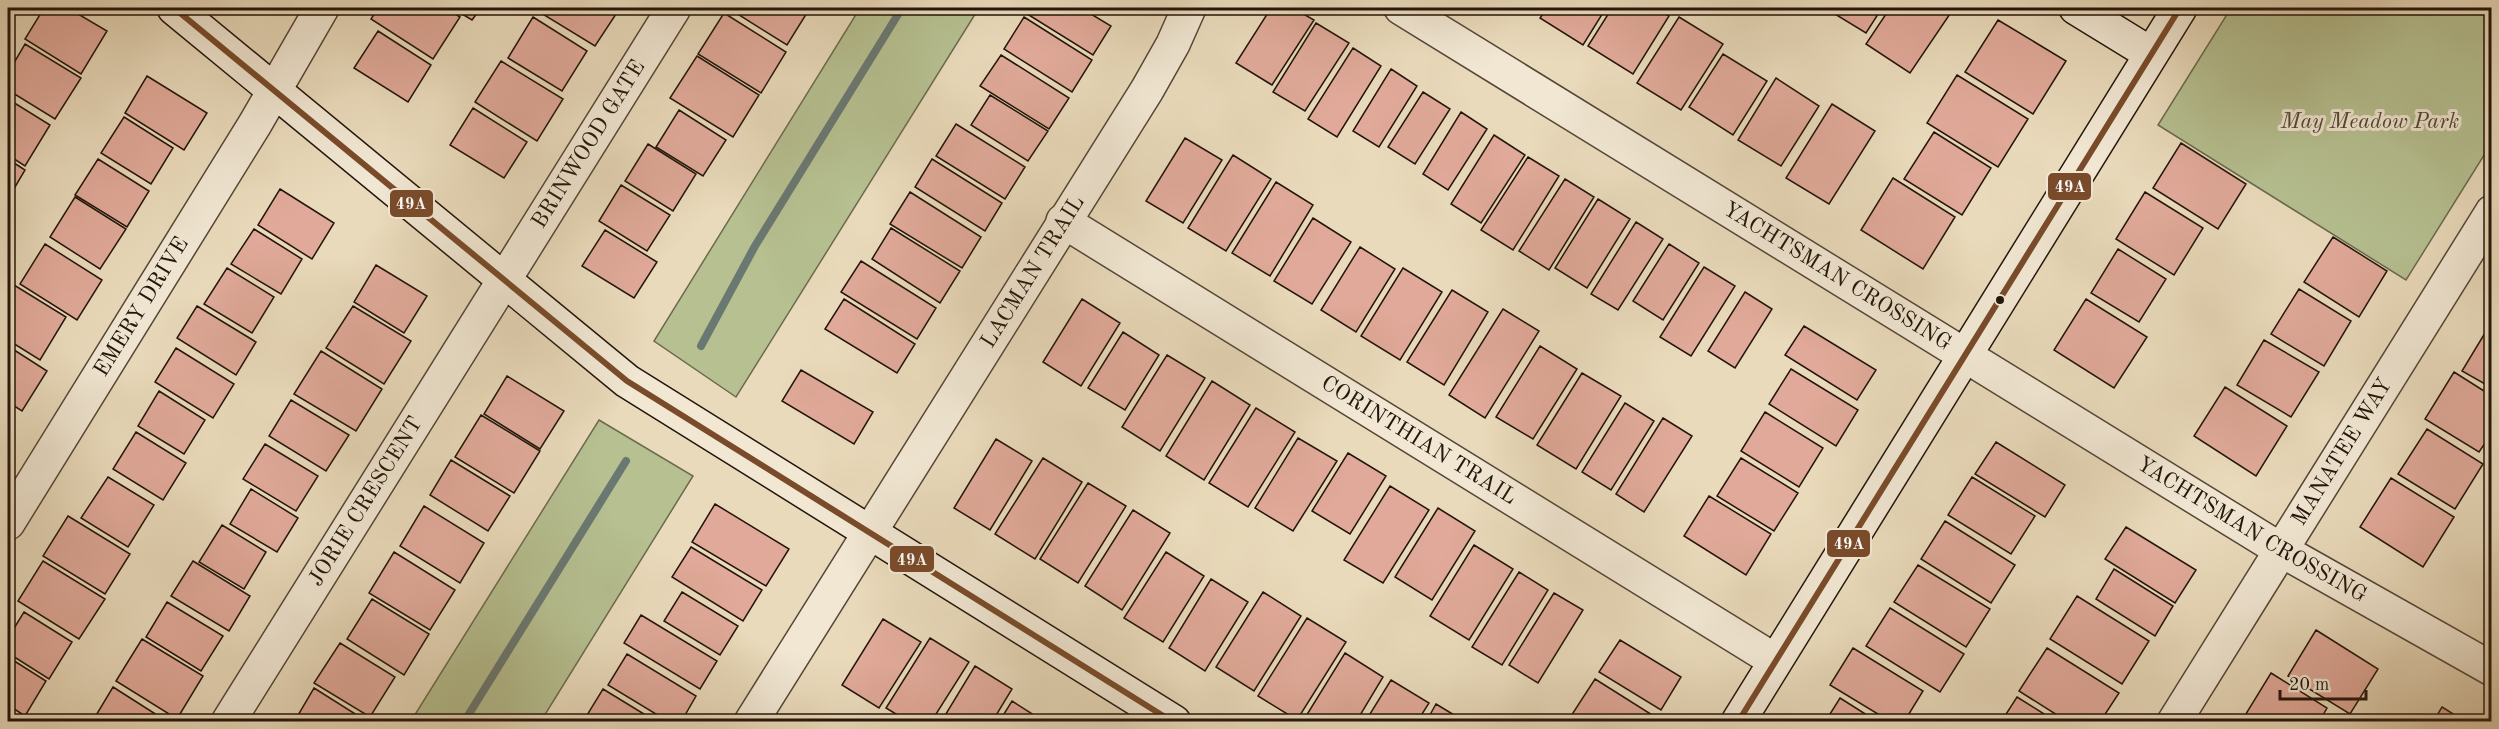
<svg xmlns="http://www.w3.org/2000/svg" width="2499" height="729" viewBox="0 0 2499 729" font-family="'Old Standard TT',serif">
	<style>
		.green { fill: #b6c091; stroke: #6c6a4e; stroke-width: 1.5 }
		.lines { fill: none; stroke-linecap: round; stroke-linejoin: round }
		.stream { stroke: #6a7872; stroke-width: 8 }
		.building { fill: #e0a999; stroke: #23150b; stroke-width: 1.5 }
		.street-casing { stroke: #544637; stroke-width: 36 }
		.secondary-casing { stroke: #23150b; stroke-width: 36 }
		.street { stroke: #f1e7d3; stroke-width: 33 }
		.secondary { stroke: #f1e7d3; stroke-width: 33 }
		.bus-1-casing { stroke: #f1e7d3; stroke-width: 10 }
		.bus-1 { stroke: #7a4b2a; stroke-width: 6 }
		.bus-dot { fill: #23150b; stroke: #f1e7d3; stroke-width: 2 }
		.labels { text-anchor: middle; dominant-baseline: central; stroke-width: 6; stroke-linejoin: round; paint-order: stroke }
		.park-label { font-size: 22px; font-style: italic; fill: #4f4833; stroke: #f1e7d3 }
		.street-label { font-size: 22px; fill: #23150b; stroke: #f1e7d3 }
		.line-badge { stroke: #f1e7d3; stroke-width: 2 }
		.badge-label { font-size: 16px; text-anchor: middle; font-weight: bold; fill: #fff }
	</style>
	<rect width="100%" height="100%" fill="#e9dabb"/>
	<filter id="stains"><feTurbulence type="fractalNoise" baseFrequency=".00333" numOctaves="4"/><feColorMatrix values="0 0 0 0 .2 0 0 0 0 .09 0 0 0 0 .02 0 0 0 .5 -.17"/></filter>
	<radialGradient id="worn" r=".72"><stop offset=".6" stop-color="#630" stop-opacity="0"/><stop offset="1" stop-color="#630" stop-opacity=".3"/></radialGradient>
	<!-- green -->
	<path class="green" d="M860,8H979L736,397L654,341Z
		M2231,8H2491V144L2406,280L2158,125Z
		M599,420L693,476L541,721H411Z"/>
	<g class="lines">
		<!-- stream -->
		<path class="stream" d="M701,346L755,246L902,8
			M464,722L626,461"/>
	</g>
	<!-- building -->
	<path class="building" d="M44,8H68L107,31L81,74L25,39Z
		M378,8H446L460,17L433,59L371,19Z
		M452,8H481L472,20Z
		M537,8H620L595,46L536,10Z
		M728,8H810L787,45Z
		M1027,8H1081L1111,26L1093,55L1024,12Z
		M1271,8H1293L1314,20L1272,85L1236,63Z
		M1547,8H1606L1583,45L1540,18Z
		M1612,8H1655L1669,16L1633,74L1588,46Z
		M1825,8H1882L1866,33Z
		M1890,8H1954L1910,73L1866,44Z
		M724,13L786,52L761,93L698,54Z
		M533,17L587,51L562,91L508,58Z
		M1024,17L1092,60L1072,92L1004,49Z
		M1679,17L1723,44L1681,110L1637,83Z
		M1998,20L2066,61L2033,114L1965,72Z
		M1316,23L1349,43L1305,111L1273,92Z
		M378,31L431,65L408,102L354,68Z
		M25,44L81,78L55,119L8,90V73Z
		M1353,48L1381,66L1337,137L1308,119Z
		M1723,54L1767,81L1733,135L1689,107Z
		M1001,55L1069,98L1049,129L980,86Z
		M697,56L759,95L733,137L670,98Z
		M501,61L563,99L537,141L475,102Z
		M1391,69L1417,86L1379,147L1353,131Z
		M1957,75L2028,119L1998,167L1927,123Z
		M147,76L207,113L184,150L125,113Z
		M1776,78L1819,106L1781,166L1738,140Z
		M1423,92L1450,109L1415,164L1388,147Z
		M990,95L1048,131L1028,161L971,125Z
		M8,99L50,125L25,166L8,155Z
		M1832,104L1875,131L1829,204L1786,178Z
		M473,108L527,142L504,178L450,145Z
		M679,110L726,140L703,176L656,147Z
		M1461,112L1487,129L1448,190L1423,174Z
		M124,117L173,148L151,184L101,153Z
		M956,124L1025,167L1005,199L936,156Z
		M1934,132L1991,168L1962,215L1904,179Z
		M1494,135L1525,155L1481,223L1451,204Z
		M1185,138L1222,160L1183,223L1146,201Z
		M2181,143L2246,184L2218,229L2153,188Z
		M648,144L696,174L673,211L625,181Z
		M1233,155L1271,179L1226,251L1188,228Z
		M1528,157L1559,176L1513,250L1481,230Z
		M8,159L25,170L8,199Z
		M98,159L149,191L127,227L75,195Z
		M932,159L1002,203L985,231L915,187Z
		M1893,178L1955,217L1923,269L1861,230Z
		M1565,179L1594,197L1549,270L1519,251Z
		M1276,182L1313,205L1270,276L1232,253Z
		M621,185L670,215L647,251L599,221Z
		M280,189L334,223L312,259L258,225Z
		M910,192L981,237L962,268L890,224Z
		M2145,192L2203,228L2174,275L2116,239Z
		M75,197L126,229L100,269L50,237Z
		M1598,199L1630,219L1587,288L1555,268Z
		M1313,218L1351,242L1312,304L1274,281Z
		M1636,222L1663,239L1618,310L1591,294Z
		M891,228L960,271L940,303L872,259Z
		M254,229L302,259L281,294L231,264Z
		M605,230L657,262L634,298L582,266Z
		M2333,237L2387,271L2359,317L2304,282Z
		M45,244L102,280L77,320L20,284Z
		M1669,244L1699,263L1663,320L1633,301Z
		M1360,247L1395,269L1356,332L1321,310Z
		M2118,249L2166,279L2139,322L2091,293Z
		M861,261L936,308L917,339L841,292Z
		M376,265L427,296L404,333L354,302Z
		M1704,267L1735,286L1691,356L1660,337Z
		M227,268L274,297L252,333L204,304Z
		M1403,268L1442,292L1400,360L1361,336Z
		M14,285L66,317L40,360L8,340V296Z
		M2299,289L2351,321L2324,366L2271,334Z
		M1452,290L1488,312L1444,385L1407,362Z
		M1745,292L1772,309L1735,368L1708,351Z
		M844,299L915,344L897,373L825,329Z
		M1082,299L1120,323L1081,386L1043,362Z
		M2086,299L2147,337L2114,388L2054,350Z
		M197,306L256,342L236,375L177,338Z
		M353,306L411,341L384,384L326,348Z
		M1503,309L1539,331L1485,418L1449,395Z
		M2491,323L2492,324V388L2462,371Z
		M1804,326L1876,370L1857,400L1785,355Z
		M1123,332L1159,355L1125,410L1088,388Z
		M2264,340L2319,372L2291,417L2237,385Z
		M8,346L47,371L22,411L8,402Z
		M1540,346L1577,369L1533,439L1496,417Z
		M176,348L234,384L213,418L155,382Z
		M321,351L382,389L356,431L294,394Z
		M1167,355L1205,378L1160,451L1122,427Z
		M1791,369L1858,410L1836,446L1769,404Z
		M801,370L873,412L854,444L782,401Z
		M2454,372L2492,396V433L2479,452L2425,419Z
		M1582,373L1621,396L1576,469L1537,445Z
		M507,376L564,411L540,449L484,414Z
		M1212,381L1250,405L1204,480L1166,456Z
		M2225,387L2287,426L2256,476L2194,436Z
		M159,391L205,420L184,454L138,426Z
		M291,400L349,435L326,471L269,436Z
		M1625,403L1654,421L1611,490L1582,472Z
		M1256,408L1295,432L1248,507L1209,483Z
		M1765,412L1823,448L1799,487L1741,451Z
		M481,415L540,451L514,493L455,457Z
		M1663,418L1692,436L1644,512L1616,494Z
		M2427,429L2483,464L2455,509L2398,474Z
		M136,432L186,463L163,500L113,469Z
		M1298,438L1337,461L1293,531L1255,508Z
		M996,439L1032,461L990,530L954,508Z
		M1996,442L2065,485L2045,517L1975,474Z
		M265,444L318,476L296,511L243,479Z
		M1348,453L1386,476L1350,534L1312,511Z
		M1043,458L1082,482L1035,559L995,534Z
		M1741,458L1798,493L1774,531L1717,496Z
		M451,460L510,496L488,531L430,495Z
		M108,477L154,505L128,547L81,518Z
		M1972,477L2035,516L2011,554L1948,515Z
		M2391,478L2454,517L2423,567L2360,527Z
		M1088,483L1126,506L1078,583L1040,559Z
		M1390,486L1429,510L1383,583L1344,560Z
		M251,489L298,518L277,552L230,524Z
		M1709,496L1771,534L1746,575L1684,536Z
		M715,504L789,549L766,586L692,542Z
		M424,506L484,543L460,583L400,546Z
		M1438,508L1475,531L1432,600L1395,577Z
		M1133,510L1170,533L1122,610L1085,586Z
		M68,516L130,554L105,594L43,556Z
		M1945,521L2015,565L1991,603L1921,559Z
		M222,525L266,552L244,589L199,562Z
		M2126,527L2196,570L2175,603L2105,559Z
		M1474,545L1513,569L1469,640L1430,616Z
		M691,547L762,590L743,621L672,577Z
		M394,552L455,590L430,630L369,593Z
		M1166,552L1204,576L1163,642L1124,618Z
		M43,561L105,599L79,639L18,601Z
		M193,561L250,596L229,631L171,596Z
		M1918,565L1990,609L1966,647L1894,602Z
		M2114,569L2173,606L2155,636L2096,599Z
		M1519,572L1548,590L1502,665L1472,647Z
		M1211,579L1248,602L1205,671L1169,648Z
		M682,592L738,626L720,655L664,621Z
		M1263,592L1301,616L1254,691L1216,667Z
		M1554,593L1583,610L1538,683L1509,665Z
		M2077,596L2149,641L2122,684L2050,639Z
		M372,599L429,634L404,675L347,639Z
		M167,602L223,636L201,671L146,637Z
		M1890,608L1964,654L1940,692L1866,646Z
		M24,612L72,642L49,679L8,653V638Z
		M641,615L717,661L700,689L624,643Z
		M1307,618L1346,642L1297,720L1258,696Z
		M883,619L921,642L879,708L842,685Z
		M2316,630L2378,669L2350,714L2288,676Z
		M930,638L969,662L931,722H909L886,708Z
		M142,639L203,676L177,719L116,681Z
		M1620,640L1681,677L1661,710L1599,672Z
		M340,643L395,677L370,717L314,683Z
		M1853,648L1923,691L1904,722H1891L1830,685Z
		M2047,648L2119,693L2100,722H2068L2019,691Z
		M1345,653L1383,677L1356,722H1305L1303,721Z
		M627,654L696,696L681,722H669L608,685Z
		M8,657L46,681L25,716L8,705Z
		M975,666L1012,689L992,722H941Z
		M2271,673L2327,708L2319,722H2251L2244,717Z
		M1595,679L1657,718L1654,722H1580L1571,716Z
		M1391,680L1429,703L1417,722H1365Z
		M113,687L168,722H92Z
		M314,688L368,722H294Z
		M603,689L657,722L584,720Z
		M2017,697L2057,722H2001Z
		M1840,698L1878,722H1825Z
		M1012,701L1045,722H999Z
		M1436,704L1464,721V722H1426Z
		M2442,707L2466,722H2433Z"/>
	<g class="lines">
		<!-- street casing -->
		<g class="street-casing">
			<g id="street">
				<path id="s1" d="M1401,8L2281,550L2492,669"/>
				<path id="s2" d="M1063,221L1774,660"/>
				<path id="s3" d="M8,523L255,124L322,8"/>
				<path id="s4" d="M228,722L674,8"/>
				<path id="s5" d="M751,722L1147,90L1173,44L1189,8"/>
				<path id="s6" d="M2174,722L2492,212"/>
			</g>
		</g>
		<!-- secondary casing -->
		<g class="secondary-casing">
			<path id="secondary" d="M174,8L627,381L1174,722
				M2076,8L2151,54
				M1738,722L2180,8"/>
		</g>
		<!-- street -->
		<use href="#street" class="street"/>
		<!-- secondary -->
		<use href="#secondary" class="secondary"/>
		<!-- bus-1 casing -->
		<g class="bus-1-casing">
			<path id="bus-1" d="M174,8L627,381L1173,722
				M1738,722L2180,8"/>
		</g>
		<!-- bus-1 -->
		<use href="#bus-1" class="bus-1"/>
	</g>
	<!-- markers -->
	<circle class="bus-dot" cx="2000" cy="300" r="5"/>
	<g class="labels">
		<!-- park labels -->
		<g class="park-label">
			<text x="2370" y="122">May Meadow Park</text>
		</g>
		<!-- street labels -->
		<g class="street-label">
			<text stroke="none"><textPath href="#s4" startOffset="681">BRINWOOD GATE</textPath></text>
			<text stroke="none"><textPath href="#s5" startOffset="531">LACMAN TRAIL</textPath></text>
			<text stroke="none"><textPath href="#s1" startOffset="512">YACHTSMAN CROSSING</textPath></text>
			<text stroke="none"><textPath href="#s3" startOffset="254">EMERY DRIVE</textPath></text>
			<text stroke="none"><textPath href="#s2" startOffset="418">CORINTHIAN TRAIL</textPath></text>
			<text stroke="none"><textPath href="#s6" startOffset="318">MANATEE WAY</textPath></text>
			<text stroke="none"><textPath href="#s4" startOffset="260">JORIE CRESCENT</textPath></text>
			<text stroke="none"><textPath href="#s1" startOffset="998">YACHTSMAN CROSSING</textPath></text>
		</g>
	</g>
	<g class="line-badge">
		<rect x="2047" y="172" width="45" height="29" rx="6" fill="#7a4b2a"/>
		<rect x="389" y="189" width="45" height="29" rx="6" fill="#7a4b2a"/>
		<rect x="1826" y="529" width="45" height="29" rx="6" fill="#7a4b2a"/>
		<rect x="889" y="545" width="46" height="28" rx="6" fill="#7a4b2a"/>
	</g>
	<g class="badge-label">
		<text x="2070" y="192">49A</text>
		<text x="411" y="209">49A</text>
		<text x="1849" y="549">49A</text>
		<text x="912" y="565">49A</text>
	</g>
	<!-- margin -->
	<rect width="2499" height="729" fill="none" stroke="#e9dabb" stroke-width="30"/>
	<rect x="9" y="9" width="2481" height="711" fill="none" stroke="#23150b" stroke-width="3"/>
	<rect x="15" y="15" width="2469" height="699" fill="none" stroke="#23150b" stroke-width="1.5"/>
	<!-- scale -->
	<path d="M2280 690v9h86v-9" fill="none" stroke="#23150b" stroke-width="3"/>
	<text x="2289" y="690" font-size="18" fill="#23150b" stroke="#f1e7d3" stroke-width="4.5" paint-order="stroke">20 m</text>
	<rect width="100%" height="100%" filter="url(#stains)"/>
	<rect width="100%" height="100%" fill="url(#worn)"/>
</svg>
